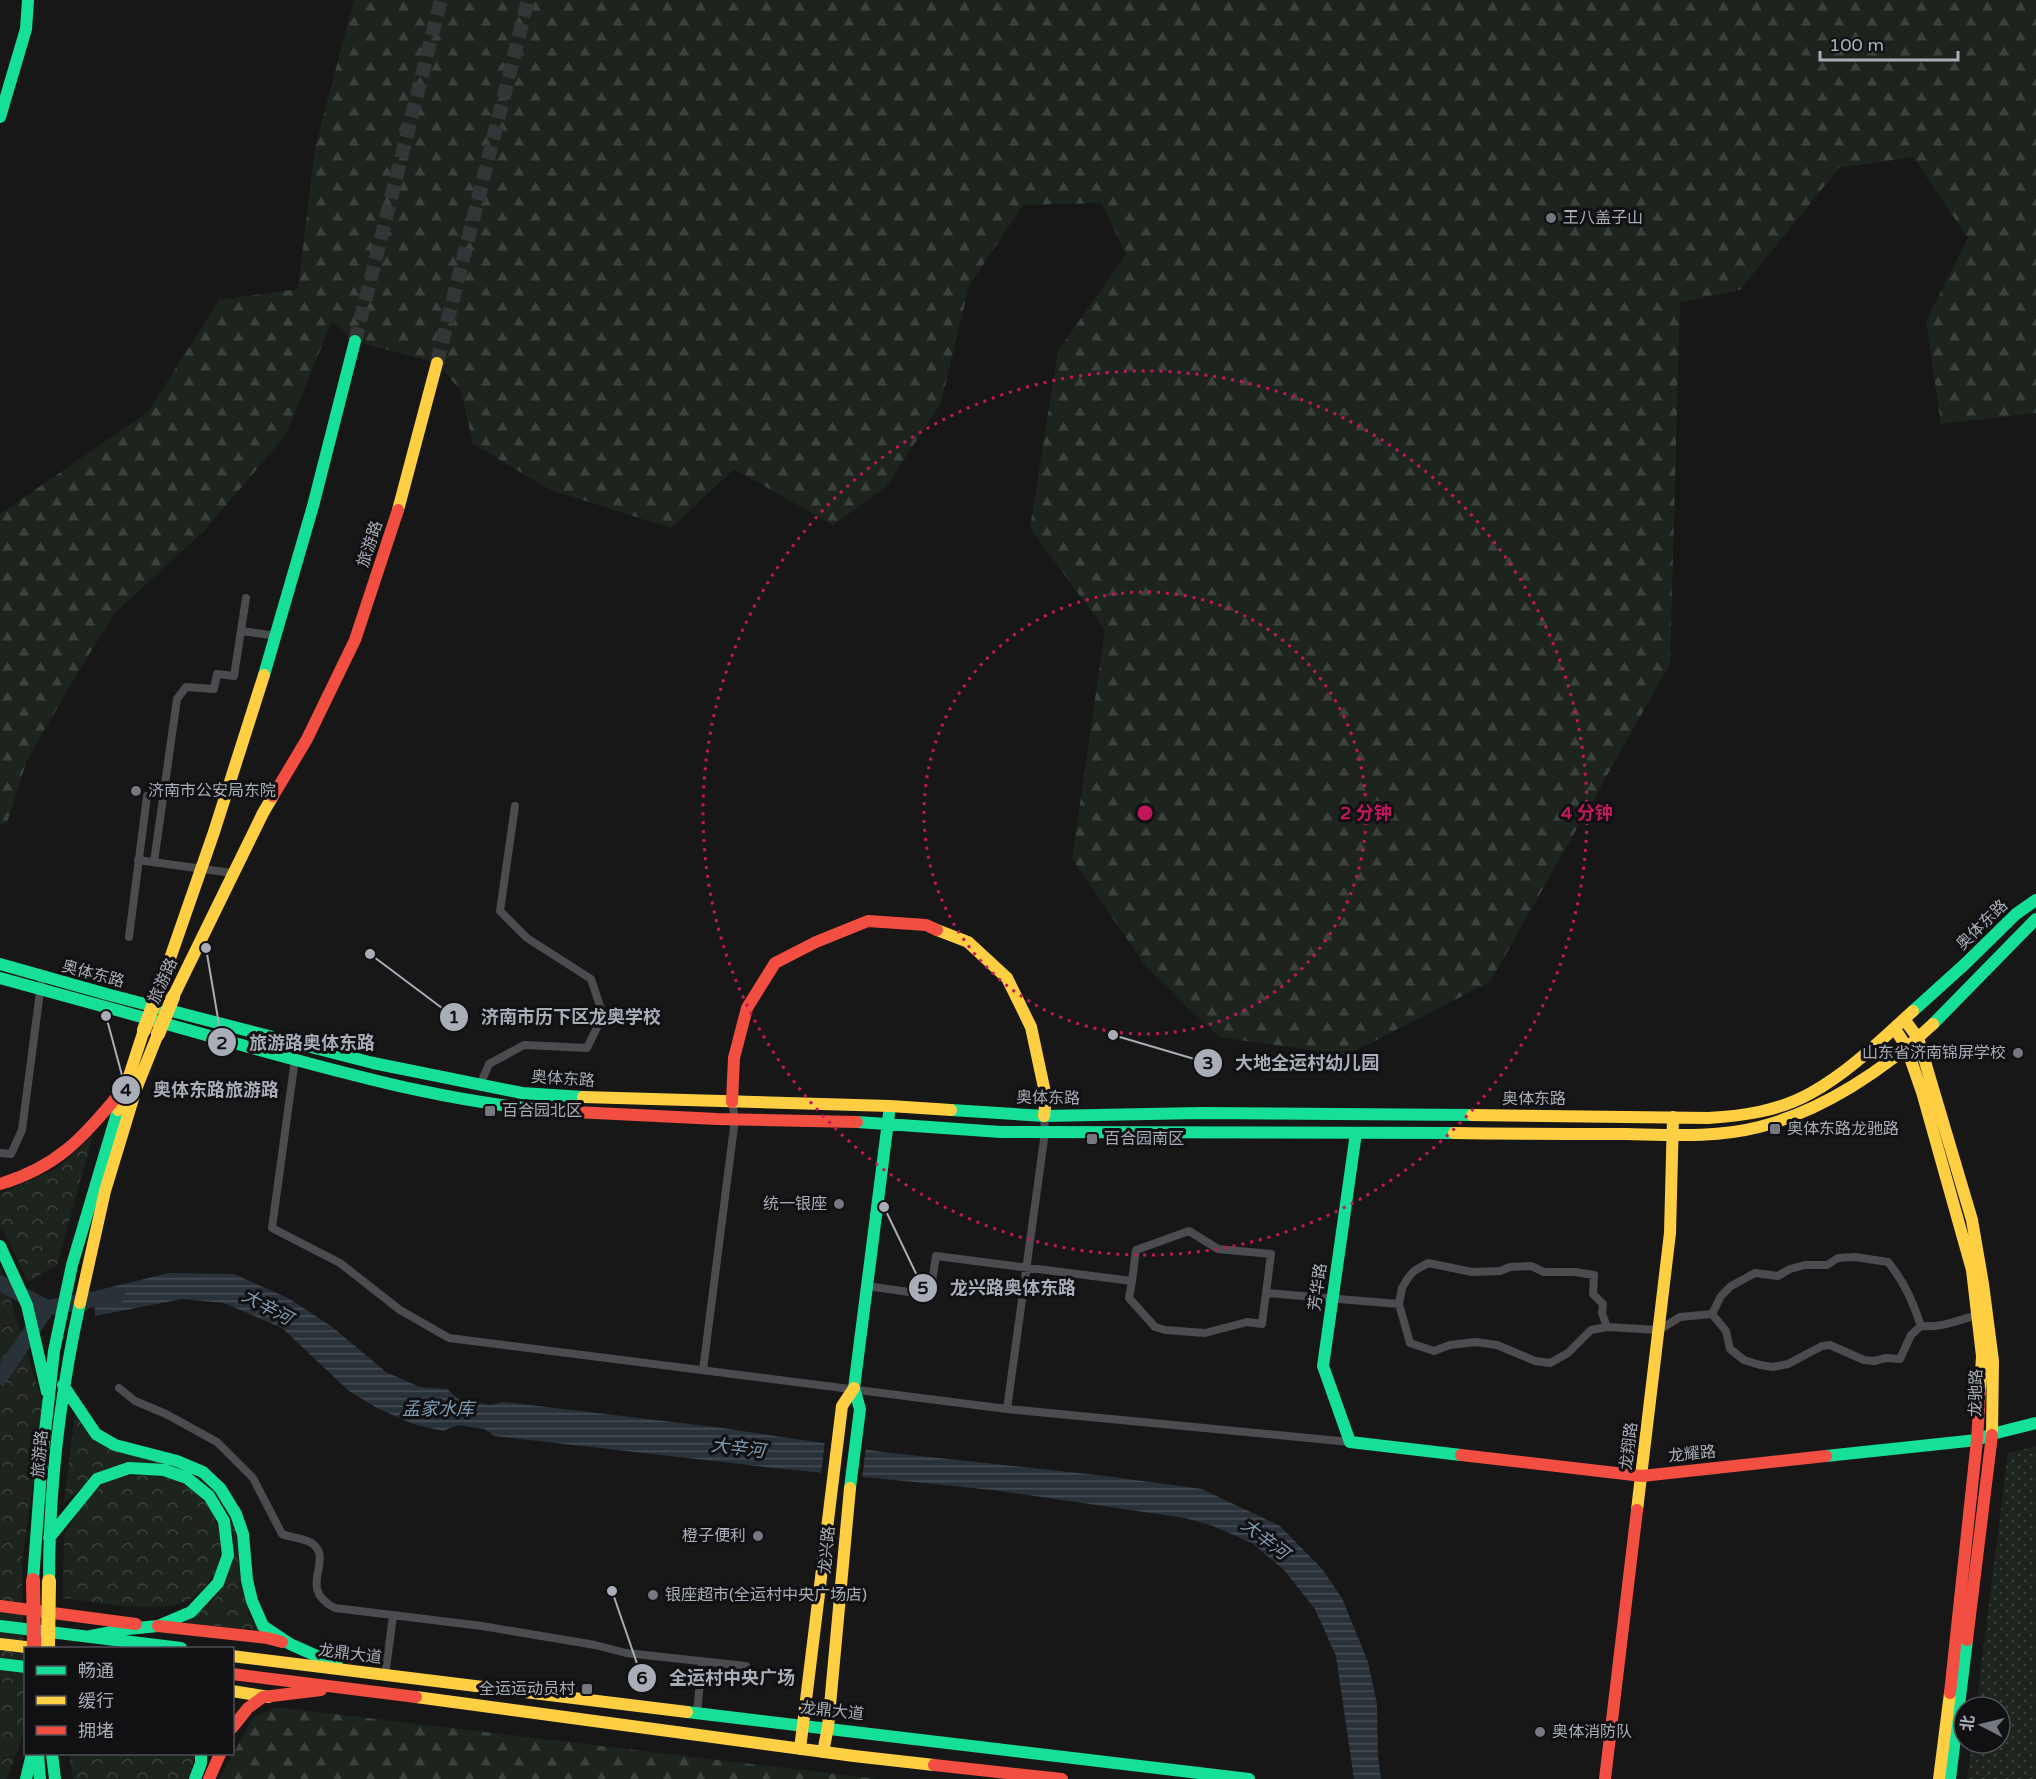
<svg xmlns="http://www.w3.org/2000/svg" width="2036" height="1779" viewBox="0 0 2036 1779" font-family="'Varela Round','Noto Sans SC',sans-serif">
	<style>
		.grass { fill: url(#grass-dots) }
		.forest { fill: url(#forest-firs) }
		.park { fill: url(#park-crowns) }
		.water { fill: url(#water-rules) }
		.pier { fill: #171717 }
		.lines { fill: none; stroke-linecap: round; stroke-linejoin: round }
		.river { stroke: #2a3239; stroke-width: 16 }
		.primary-tunnel { stroke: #343537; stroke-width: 14; stroke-dasharray: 14 7; stroke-linecap: butt }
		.street { stroke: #4b4c50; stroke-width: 8 }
		.fast { stroke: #16e098; stroke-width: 12 }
		.slow { stroke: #ffcf43; stroke-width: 12 }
		.jam { stroke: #f24e42; stroke-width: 12 }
		.slow-bridge { stroke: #ffcf43; stroke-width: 14 }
		.jam-bridge { stroke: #f24e42; stroke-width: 14 }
		.ring { fill: none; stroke: #c2185b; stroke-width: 3; stroke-dasharray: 3 6 }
		.poi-dot { fill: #757880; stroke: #111113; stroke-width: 2 }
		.labels { text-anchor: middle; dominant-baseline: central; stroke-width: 6; stroke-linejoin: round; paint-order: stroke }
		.poi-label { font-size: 16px; fill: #a8adb8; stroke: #111113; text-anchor: start }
		.street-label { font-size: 16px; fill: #a8adb8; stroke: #111113 }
		.water-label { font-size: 18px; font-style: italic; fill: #7f9bb3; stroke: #111113 }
		.centre { fill: #c2185b; stroke: #111113; stroke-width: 3 }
		.ring-label { font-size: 18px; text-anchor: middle; font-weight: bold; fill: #c2185b; stroke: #111113; stroke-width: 6; stroke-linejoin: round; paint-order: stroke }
		.leader { fill: none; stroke: #a8adb8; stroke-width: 2 }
		.callout-dot { fill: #a8adb8; stroke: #111113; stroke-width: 2 }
		.mark-label { font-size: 18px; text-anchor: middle; font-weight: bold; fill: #111 }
		.callout-label { font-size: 18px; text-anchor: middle; font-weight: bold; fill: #a8adb8; stroke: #111113; stroke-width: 6; stroke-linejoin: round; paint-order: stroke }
	</style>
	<defs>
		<pattern id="grass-dots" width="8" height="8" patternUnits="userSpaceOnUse" patternTransform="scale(1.5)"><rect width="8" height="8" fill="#1d241e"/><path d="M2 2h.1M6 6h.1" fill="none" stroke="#3b413d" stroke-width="1.8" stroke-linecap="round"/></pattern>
		<pattern id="forest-firs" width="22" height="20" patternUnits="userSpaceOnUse" patternTransform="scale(1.5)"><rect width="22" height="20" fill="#1d241e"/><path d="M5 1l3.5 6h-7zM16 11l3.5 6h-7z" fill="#3b413d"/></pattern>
		<pattern id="park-crowns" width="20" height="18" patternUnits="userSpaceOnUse" patternTransform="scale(1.5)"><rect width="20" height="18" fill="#1d241e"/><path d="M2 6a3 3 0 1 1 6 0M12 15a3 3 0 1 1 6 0" fill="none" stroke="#3b413d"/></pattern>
		<pattern id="water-rules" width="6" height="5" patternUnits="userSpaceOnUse" patternTransform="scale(1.5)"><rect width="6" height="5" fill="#2a3239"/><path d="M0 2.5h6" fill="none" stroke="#464d54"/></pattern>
	</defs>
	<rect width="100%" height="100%" fill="#171717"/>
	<!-- grass -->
	<path class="grass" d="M2036,1446V1779H1967L1972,1743H2000V1707H1976L2008,1453Z"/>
	<!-- forest -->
	<path class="forest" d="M354,0H2036V413L1941,424L1926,321L1968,238L1913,157L1839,168L1740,290L1680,302L1670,664L1490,982L1347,1055L1219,1037L1147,968L1072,859L1105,630L1030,528L1058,351L1126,254L1102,203L1023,205L969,286L941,403L886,487L833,525L734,469L671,528L551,490L473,444L461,391L437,363L355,341L332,321L285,436L204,531L115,613L81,667L27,760L7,823L0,825V514L148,412L219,300L298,289L315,148Z
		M276,1707L877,1779H219L253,1718Z"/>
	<!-- park -->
	<path class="park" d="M93,1135L57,1265L28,1282L4,1231L0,1227V1194L58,1168Z
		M0,1266L44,1407L22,1561L25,1729L7,1779H0Z
		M75,1412L92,1437L174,1465L208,1482L233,1516L248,1614L260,1630L184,1623L213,1601L221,1590L232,1557L233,1533L228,1514L214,1493L151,1463L91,1479L64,1503Z
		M127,1476C146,1476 169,1474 185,1485C231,1512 234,1581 182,1603C156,1614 92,1601 63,1598L64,1535L83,1504L103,1484Z
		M69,1754H195L192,1769L187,1779H73Z"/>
	<!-- water -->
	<path class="water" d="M169,1273L234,1274L288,1298L331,1326L386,1372L420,1387L447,1389L458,1399L490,1405L503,1402L715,1427L883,1452L1106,1476L1202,1489L1280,1526L1322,1569L1342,1598L1368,1662L1377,1704L1378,1756L1381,1779H1354L1336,1656L1315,1609L1284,1570L1252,1543L1213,1526L1185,1518L993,1490L774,1468L494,1436L485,1429L458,1425L443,1431L413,1424L377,1408L349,1391L282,1328L224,1303L182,1299L95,1316V1291Z"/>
	<!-- pier -->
	<path class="pier" d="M825,1440L866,1446L862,1480L821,1476Z"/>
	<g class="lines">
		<!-- river -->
		<path class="river" d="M0,1283L47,1308
			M0,1377L47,1308L117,1295"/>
		<!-- primary-tunnel -->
		<path class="primary-tunnel" d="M355,341L441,0
			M437,363L528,0"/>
		<!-- street -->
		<path class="street" d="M241,631L277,636
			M138,860L232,873
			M154,862L177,699L186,687L214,689L217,674L234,676L246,598
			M129,937L147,796
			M295,1059L272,1228L340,1263L400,1310L449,1338L1007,1409L1350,1442
			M480,1085L489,1064L524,1045L587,1048L603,1015L591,979L527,938L500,911L515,806
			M0,1153L11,1154L22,1130L41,984
			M1132,1281L1129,1298L1155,1327L1165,1330L1205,1333L1247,1322L1262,1324L1266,1293
			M867,1286L930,1295L936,1256L1132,1281L1136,1250L1189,1231L1218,1249L1271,1254L1266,1293L1399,1304L1410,1343L1434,1351L1450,1345L1476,1342L1497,1345L1535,1361L1550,1363L1568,1353L1591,1330L1607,1327L1659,1330L1680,1317L1712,1314L1726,1331L1730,1349L1744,1360L1760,1365L1773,1367L1788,1364L1822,1346L1830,1345L1864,1360L1874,1361L1886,1358L1900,1359L1911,1335L1921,1326C1941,1328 1959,1320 1977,1315
			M1399,1304L1402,1288L1408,1278L1414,1271L1428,1263L1472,1272L1500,1271L1510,1267L1531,1266L1544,1272H1575L1594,1275L1593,1294L1603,1304L1602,1313L1607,1327
			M1712,1314L1721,1296L1731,1286L1755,1273L1778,1276L1790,1269L1805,1265H1827L1838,1258L1855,1257L1888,1262C1905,1283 1912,1300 1921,1326
			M703,1370L735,1119L732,1102
			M119,1388L135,1401L166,1414L217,1442L253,1478L282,1534C291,1538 306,1538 313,1544C334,1561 296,1589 335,1608L482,1626L595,1645L626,1653L746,1666
			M1007,1409L1045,1132L1044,1116
			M385,1676L393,1616
			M697,1713L702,1661"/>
		<!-- fast -->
		<path class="fast" d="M0,117L26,29L28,0
			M264,675L313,506L355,341
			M0,964L110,995L373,1063L522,1093L583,1097
			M0,978C88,1002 175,1026 263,1051C366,1079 468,1107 575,1112
			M1913,1011L1965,964L2016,914L2036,900
			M1933,1024L2036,919
			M951,1110L1044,1116L1201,1113L1472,1115
			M857,1122L1001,1132L1454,1133
			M1356,1133L1323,1366L1350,1442L1461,1455
			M0,1246L27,1305L47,1392
			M63,1385L96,1434L115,1445L177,1461L203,1472L220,1488L236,1514L243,1534L247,1580L252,1601L263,1626L290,1644L337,1665
			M1826,1456L1977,1440L1992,1434L2036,1423
			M850,1488L860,1409L854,1388L890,1106
			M49,1538L97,1479L129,1468L164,1470L187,1478L209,1496L224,1521L228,1555L218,1583L191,1612L158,1626L127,1629L91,1636
			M33,1580L42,1459L54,1351L72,1265L118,1110
			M49,1581C49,1488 60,1394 80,1303
			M0,1626L181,1648
			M0,1664L26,1667
			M687,1712L1249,1779
			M38,1754L40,1779
			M52,1754L55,1779
			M26,1779L32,1754
			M195,1779L201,1763V1754
			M1950,1779L1967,1640"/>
		<!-- slow -->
		<path class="slow" d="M398,510L437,363
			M937,930L968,942L1007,978L1031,1027L1046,1097L1044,1116
			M158,993L214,832L264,675
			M173,997L263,813L273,796
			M1904,1019L1918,1038L1972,1220L1983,1284L1993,1361L1992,1435
			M1895,1029L1906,1046L1922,1092L1972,1270L1982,1356L1980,1391
			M583,1097L890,1106L951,1110
			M118,1110L144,1030
			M1472,1115L1708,1118C1743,1116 1779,1111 1811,1093C1849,1072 1881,1040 1913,1011
			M1454,1133C1512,1134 1570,1134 1627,1134C1671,1135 1716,1138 1759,1127C1822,1111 1886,1069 1933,1024
			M80,1303L105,1191L136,1089L158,1034
			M1637,1510L1670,1233L1673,1117
			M0,1644L34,1648
			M232,1656L687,1712
			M232,1691L269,1697
			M416,1697L854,1756L934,1765
			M800,1749L842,1406L854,1388
			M823,1752L828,1727L850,1488
			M1939,1779L1950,1693"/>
		<!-- jam -->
		<path class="jam" d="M273,796L307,739L355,640L398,510
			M732,1102L734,1058L747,1008L775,963L816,942L868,921L926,925L937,930
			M575,1112L717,1119L857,1122
			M0,1184C57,1167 83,1138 120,1093
			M1461,1455L1642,1476L1826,1456
			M0,1606L136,1624
			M158,1626L267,1638L282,1642
			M1967,1640L1992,1435
			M232,1674L416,1697
			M1950,1693L1977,1440L1980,1391
			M232,1728L248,1708L263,1697L321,1690
			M934,1765L1062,1779
			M209,1779L220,1754
			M1605,1779L1637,1510"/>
		<!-- slow-bridge -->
		<path class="slow-bridge" d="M144,1030L158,993
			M158,1034L173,997
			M48,1648L49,1581"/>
		<!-- jam-bridge -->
		<path class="jam-bridge" d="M33,1580L34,1648"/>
	</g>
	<!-- distance rings -->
	<g class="ring">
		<circle cx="1145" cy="813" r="221"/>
		<circle cx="1145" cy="813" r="442"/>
	</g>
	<!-- markers -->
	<g class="poi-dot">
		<circle cx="1551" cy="218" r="6"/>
		<circle cx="136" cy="791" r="6"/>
		<circle cx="2018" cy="1053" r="6"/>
		<rect x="484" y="1105" width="12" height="12" rx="3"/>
		<rect x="1769" y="1123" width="12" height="12" rx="3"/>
		<rect x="1086" y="1133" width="12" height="12" rx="3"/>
		<circle cx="839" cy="1204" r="6"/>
		<circle cx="758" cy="1536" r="6"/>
		<circle cx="653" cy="1595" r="6"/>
		<rect x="581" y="1683" width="12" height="12" rx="3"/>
		<circle cx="1540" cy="1732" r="6"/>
	</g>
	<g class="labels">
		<!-- poi labels -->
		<g class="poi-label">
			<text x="1563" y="218">王八盖子山</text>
			<text x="148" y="791">济南市公安局东院</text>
			<text x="2006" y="1053" text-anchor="end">山东省济南锦屏学校</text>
			<text x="502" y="1111">百合园北区</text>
			<text x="1787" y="1129">奥体东路龙驰路</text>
			<text x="1104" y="1139">百合园南区</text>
			<text x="827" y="1204" text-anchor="end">统一银座</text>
			<text x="746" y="1536" text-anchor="end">橙子便利</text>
			<text x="665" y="1595">银座超市(全运村中央广场店)</text>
			<text x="575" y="1689" text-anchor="end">全运运动员村</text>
			<text x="1552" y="1732">奥体消防队</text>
		</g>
		<!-- street labels -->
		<g class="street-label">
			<text transform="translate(370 544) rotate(-72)">旅游路</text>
			<text transform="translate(1982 925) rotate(-44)">奥体东路</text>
			<text transform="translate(93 974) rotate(15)">奥体东路</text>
			<text transform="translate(163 981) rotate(-66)">旅游路</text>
			<text transform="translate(563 1079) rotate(4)">奥体东路</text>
			<text transform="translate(1048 1098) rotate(1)">奥体东路</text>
			<text x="1534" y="1099">奥体东路</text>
			<text transform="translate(1318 1287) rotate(-82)">芳华路</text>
			<text transform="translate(1976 1393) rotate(-89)">龙驰路</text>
			<text transform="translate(1629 1446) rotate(-83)">龙翔路</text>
			<text transform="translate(40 1454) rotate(-85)">旅游路</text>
			<text transform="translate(1692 1454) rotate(-6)">龙耀路</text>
			<text transform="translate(827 1550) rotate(-85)">龙兴路</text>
			<text transform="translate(350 1654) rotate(7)">龙鼎大道</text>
			<text transform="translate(832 1711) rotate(6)">龙鼎大道</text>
		</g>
		<!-- water labels -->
		<g class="water-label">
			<text transform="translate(267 1307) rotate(29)">大辛河</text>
			<text x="438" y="1409">孟家水库</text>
			<text transform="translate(738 1448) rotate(7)">大辛河</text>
			<text transform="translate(1265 1539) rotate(38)">大辛河</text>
		</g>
	</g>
	<circle cx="1145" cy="813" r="9" class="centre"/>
	<g class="ring-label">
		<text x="1366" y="819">2 分钟</text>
		<text x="1587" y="819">4 分钟</text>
	</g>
	<!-- callouts -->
	<path class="leader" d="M370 954L454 1017M206 948L222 1042M1113 1035L1208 1063M106 1016L126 1090M884 1207L923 1288M612 1591L642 1678"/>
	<g class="callout-dot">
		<circle cx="370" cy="954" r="6"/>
		<circle cx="206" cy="948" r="6"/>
		<circle cx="1113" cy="1035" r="6"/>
		<circle cx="106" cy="1016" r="6"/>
		<circle cx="884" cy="1207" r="6"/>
		<circle cx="612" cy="1591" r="6"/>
		<circle cx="454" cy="1017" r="15"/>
		<circle cx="222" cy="1042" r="15"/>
		<circle cx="1208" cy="1063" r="15"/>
		<circle cx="126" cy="1090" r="15"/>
		<circle cx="923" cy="1288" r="15"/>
		<circle cx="642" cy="1678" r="15"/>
	</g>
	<g class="mark-label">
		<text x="454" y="1023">1</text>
		<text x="222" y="1049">2</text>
		<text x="1208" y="1069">3</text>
		<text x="126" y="1096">4</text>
		<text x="923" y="1294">5</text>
		<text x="642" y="1684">6</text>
	</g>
	<g class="callout-label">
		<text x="571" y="1023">济南市历下区龙奥学校</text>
		<text x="312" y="1049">旅游路奥体东路</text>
		<text x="1307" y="1069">大地全运村幼儿园</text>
		<text x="216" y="1096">奥体东路旅游路</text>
		<text x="1013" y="1294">龙兴路奥体东路</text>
		<text x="732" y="1684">全运村中央广场</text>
	</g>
	<!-- legend -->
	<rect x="24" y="1647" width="210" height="108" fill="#111113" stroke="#4d4f55" stroke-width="1.5"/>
	<rect x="36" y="1666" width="30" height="9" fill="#16e098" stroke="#4d4f55" stroke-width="1.5"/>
	<text x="78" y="1677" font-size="18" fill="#a8adb8">畅通</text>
	<rect x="36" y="1696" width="30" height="9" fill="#ffcf43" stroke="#4d4f55" stroke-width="1.5"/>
	<text x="78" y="1707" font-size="18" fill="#a8adb8">缓行</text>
	<rect x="36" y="1726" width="30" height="9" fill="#f24e42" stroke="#4d4f55" stroke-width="1.5"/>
	<text x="78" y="1737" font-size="18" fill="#a8adb8">拥堵</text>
	<!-- north arrow -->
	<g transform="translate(1982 1725) rotate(277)"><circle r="28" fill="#111113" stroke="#4d4f55" stroke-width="1.5"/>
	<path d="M0-4.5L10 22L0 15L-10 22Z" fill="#757880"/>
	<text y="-9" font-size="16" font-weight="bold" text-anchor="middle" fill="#a8adb8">北</text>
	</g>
	<!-- scale -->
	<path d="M1820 51v9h138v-9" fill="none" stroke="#a8adb8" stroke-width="3"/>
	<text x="1829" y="51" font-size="18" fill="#a8adb8" stroke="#111113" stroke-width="4.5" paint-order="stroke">100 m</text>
</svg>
